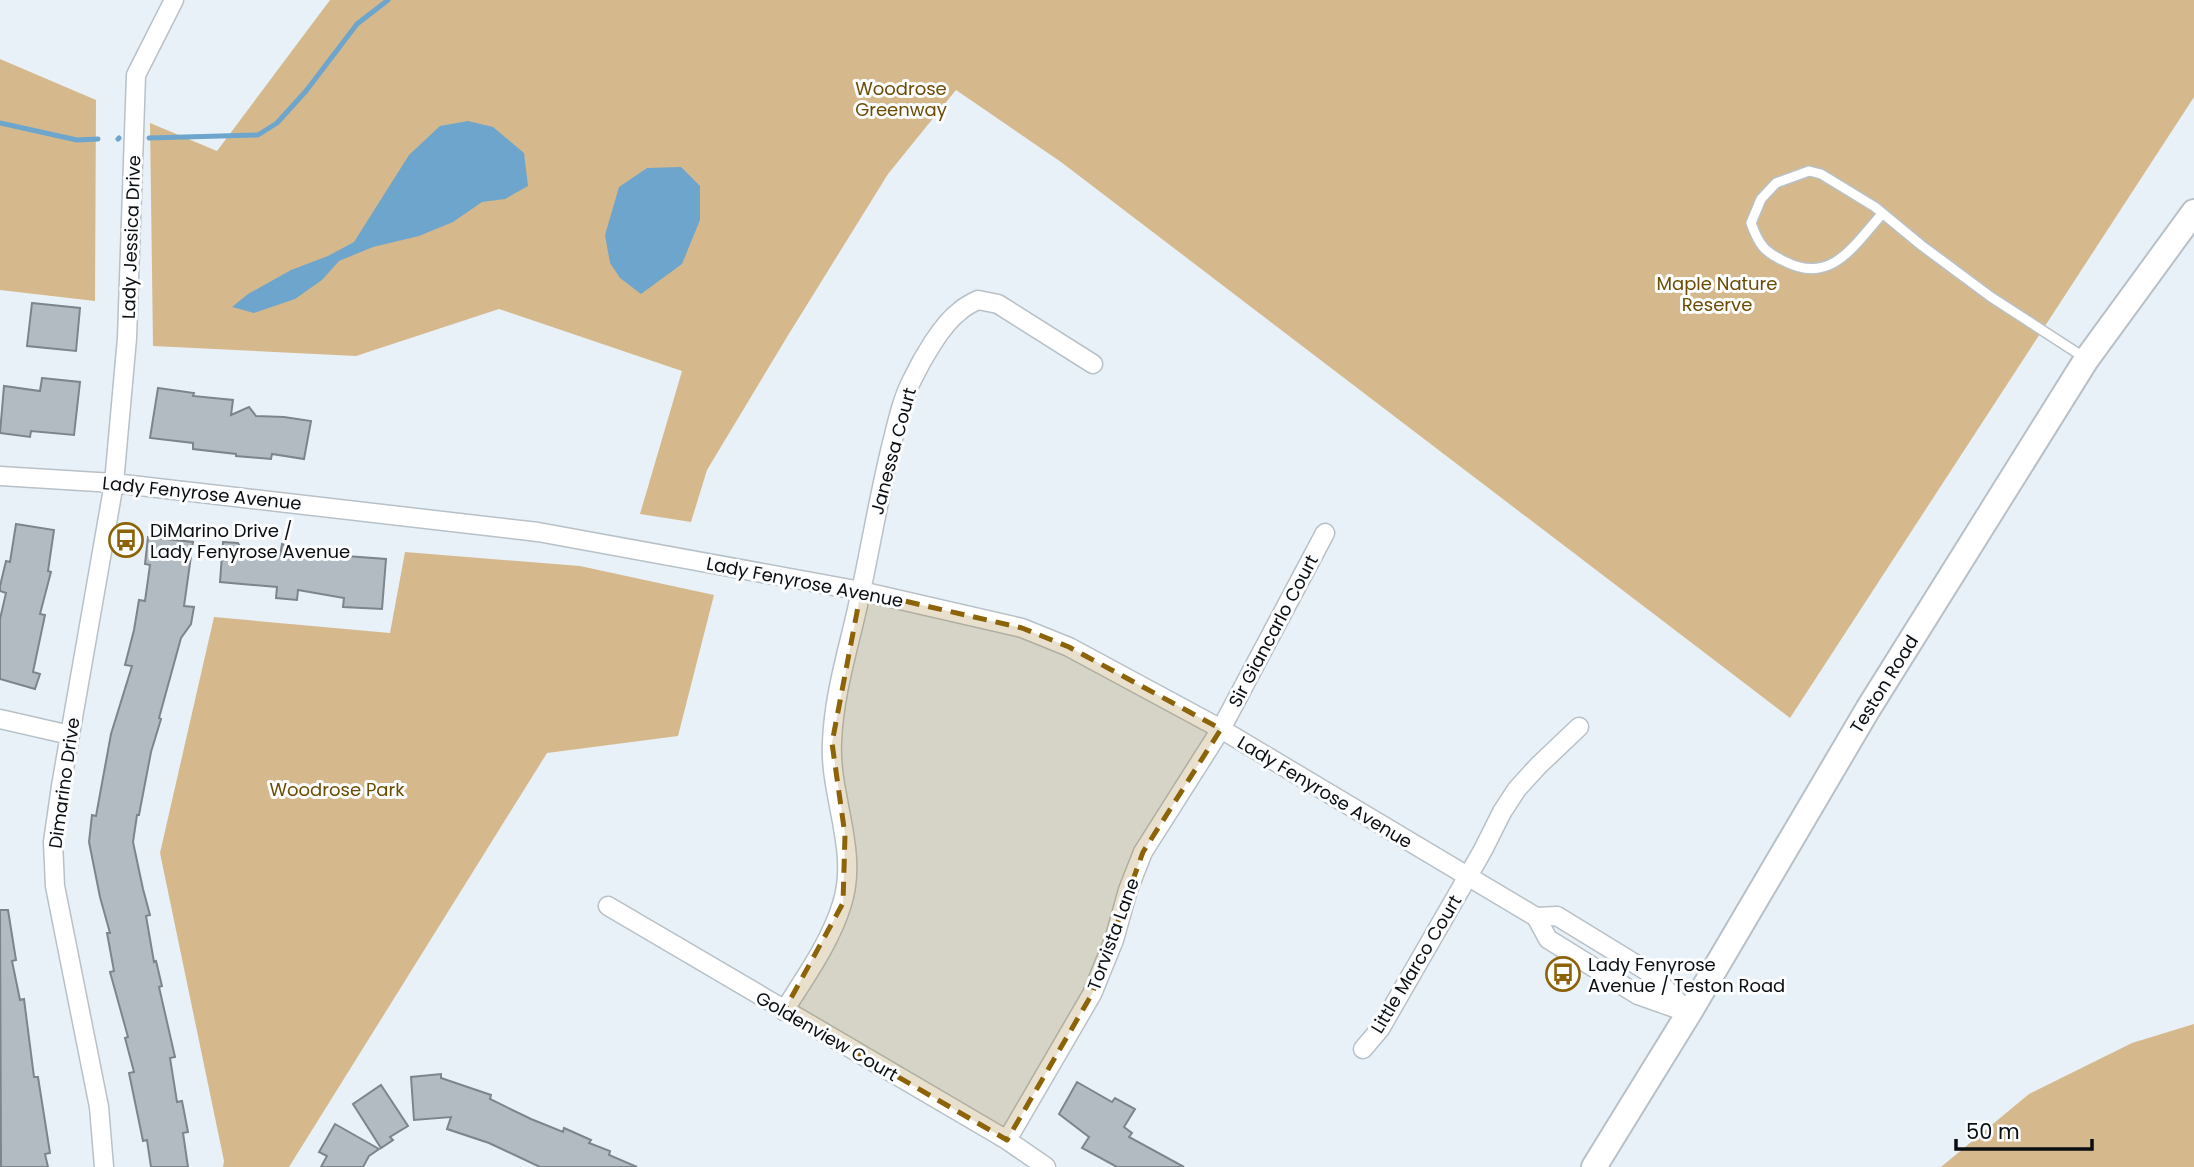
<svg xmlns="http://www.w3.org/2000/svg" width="2194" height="1167" viewBox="0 0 2194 1167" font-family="Poppins,sans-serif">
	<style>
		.green { fill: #d5b98c }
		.water { fill: #6da5cc }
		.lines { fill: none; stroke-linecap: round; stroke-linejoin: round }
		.stream { stroke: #6da5cc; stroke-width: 5 }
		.building { fill: #b3bbc2; stroke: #7d858b; stroke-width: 2 }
		.service-casing { stroke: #b8c1c7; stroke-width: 12 }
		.minor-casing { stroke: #b8c1c7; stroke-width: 21 }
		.secondary-casing { stroke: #b8c1c7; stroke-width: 28 }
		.service { stroke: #fff; stroke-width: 9 }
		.minor { stroke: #fff; stroke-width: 18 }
		.secondary { stroke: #fff; stroke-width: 24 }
		.marked { fill: #8d6307; fill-opacity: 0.2; stroke: #8d6307; stroke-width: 5; stroke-dasharray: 14 9; stroke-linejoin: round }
		.labels { text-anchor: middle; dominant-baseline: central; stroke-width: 6; stroke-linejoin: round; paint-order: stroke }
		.park-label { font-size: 18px; fill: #6c4b02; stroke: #fbfdfe }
		.street-label { font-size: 18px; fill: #0b0e10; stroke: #fbfdfe }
		.poi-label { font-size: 18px; fill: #0b0e10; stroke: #fbfdfe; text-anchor: start }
	</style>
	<rect width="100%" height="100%" fill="#e8f1f8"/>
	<!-- green -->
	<path class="green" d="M330,0H2194V97L1790,718L1061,162L956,90L888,174L787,337L707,470L691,522L640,514L682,371L499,309L356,356L153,346L150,123L217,151Z
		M0,59L96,100L95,301L0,290Z
		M405,552L580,566L714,595L678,736L547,753L289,1167H223L224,1161L160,853L214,617L390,633Z
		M2194,1024V1167H1941L2029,1094L2132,1043Z"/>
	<!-- water -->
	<path class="water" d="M468,121L493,127L524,153L528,186L505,199L482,202L453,222L419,236L373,247L339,261L322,280L295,299L254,313L232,307L248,294L291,270L328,256L354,242L409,155L440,126Z
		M681,167L700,186V220L682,264L641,294L620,278L610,263L605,235L619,187L647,168Z"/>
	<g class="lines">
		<!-- stream -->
		<path class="stream" d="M0,123L77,140L98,139
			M149,138L258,135L277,123L306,91L357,24L388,0
			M118,139L119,138"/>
	</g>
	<!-- building -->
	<path class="building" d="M32,303L80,308L76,351L27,346Z
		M42,378L80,382L74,435L31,431L30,437L0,433L4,386L40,391Z
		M158,388L194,393L193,396L233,400L231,415L249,407L256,416L284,417L311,421L304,459L272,454L271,459L236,456V454L193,449V443L150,438Z
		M16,524L54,530L48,571L51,572L40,614L45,615L33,672L40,674L35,689L0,679V619L6,593L0,591V586L6,561L10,562Z
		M148,537L193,542L184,606L194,607L191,624L181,638L159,718L161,719L151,752L139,815H137L133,842L143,889L150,915L146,916L154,962L156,961L162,986L159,987L175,1057L170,1058L177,1102L182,1101L188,1132L183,1133L188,1167H151L147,1140L143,1141L129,1073L134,1072L125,1038L128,1037L110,972L114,971L107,933H110L100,897L89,842L92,815L96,816L111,734L132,666L125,665L134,630L139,600L145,601L150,565L145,564Z
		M223,542L238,543L242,551L272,553L280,556L282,544L291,547L346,556L386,559L382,609L343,607L344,598L298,590L297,600L276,598L277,587L220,582Z
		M0,910H8L16,960L12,961L20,1000L24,999L34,1077H38L50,1153L45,1154L48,1167H1Z
		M441,1074V1078L491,1095L490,1099L531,1119L563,1132L564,1128L591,1140L589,1143L610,1151L609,1155L637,1167H540L489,1143L447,1129L451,1117L414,1120L411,1077Z
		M1077,1082L1112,1102L1115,1098L1135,1109L1124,1127L1132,1133L1129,1137L1184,1167H1117L1082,1148L1089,1137L1059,1114Z
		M381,1085L408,1126L390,1137L393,1140L381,1148L353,1104Z
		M335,1124L379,1149L369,1156L363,1167H321L327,1156L319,1152Z"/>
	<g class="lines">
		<!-- service casing -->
		<g class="service-casing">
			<path id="service" d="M1882,214C1855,244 1832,285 1786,262C1764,252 1759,245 1751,223L1761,199L1776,183L1809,171L1821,174L1875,207L1921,245L1991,297L2085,358"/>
		</g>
		<!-- minor casing -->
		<g class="minor-casing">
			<path id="minor" d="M0,476L114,483L538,532L861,591L1022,628L1069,647L1221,729L1536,917L1548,939L1638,995L1689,1013
				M0,719L70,735
				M608,906L1007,1140L1046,1167
				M1536,917L1557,916L1650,973L1686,1010
				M784,1011C805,977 830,943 842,904C859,851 829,795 832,742C834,690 851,641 861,591C871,544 879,497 890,451C896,428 901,401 912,380C922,359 942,324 960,311C965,306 972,303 978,300L998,304L1093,364
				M1363,1049L1380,1029L1483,850L1502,812L1517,789L1539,765L1579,727
				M1007,1140L1092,994L1114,940L1128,890L1143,852L1221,729L1325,533
				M104,1167L99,1107L55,886L53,842L61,786L114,483L127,338L136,75L174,0"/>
		</g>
		<!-- secondary casing -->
		<g class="secondary-casing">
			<path id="secondary" d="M1594,1167L1689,1013L1868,709L2086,360L2194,212"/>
		</g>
		<!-- service -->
		<use href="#service" class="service"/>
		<!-- minor -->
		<use href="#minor" class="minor"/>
		<!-- secondary -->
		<use href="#secondary" class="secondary"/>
	</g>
	<!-- marked area -->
	<path class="marked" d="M861,591L1022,628L1069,647L1221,729L1143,852L1092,994L1007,1140L784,1011L843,903L845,835L832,743Z"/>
	<!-- icons -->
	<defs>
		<g id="bus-ring" transform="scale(1.75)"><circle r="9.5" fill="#fbfdfe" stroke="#8d6307" stroke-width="1.5"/><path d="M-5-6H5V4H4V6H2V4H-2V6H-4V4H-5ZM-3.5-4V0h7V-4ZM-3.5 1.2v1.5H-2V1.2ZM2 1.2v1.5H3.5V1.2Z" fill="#8d6307"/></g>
	</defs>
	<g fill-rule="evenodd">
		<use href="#bus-ring" x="126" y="540"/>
		<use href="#bus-ring" x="1563" y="974"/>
	</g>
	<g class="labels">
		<!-- park labels -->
		<g class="park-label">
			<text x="901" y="88">Woodrose<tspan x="901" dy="21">Greenway</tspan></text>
			<text x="1717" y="283">Maple Nature<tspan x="1717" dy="21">Reserve</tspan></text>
			<text x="337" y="789">Woodrose Park</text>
		</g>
		<!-- street labels -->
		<g class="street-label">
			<text transform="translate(131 237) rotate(-88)">Lady Jessica Drive</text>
			<text transform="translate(893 451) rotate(-75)">Janessa Court</text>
			<text transform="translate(202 493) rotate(6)">Lady Fenyrose Avenue</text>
			<text transform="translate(805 582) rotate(11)">Lady Fenyrose Avenue</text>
			<text transform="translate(1273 631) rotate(-62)">Sir Giancarlo Court</text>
			<text transform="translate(1884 684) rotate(-58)">Teston Road</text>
			<text transform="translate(64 783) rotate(-82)">Dimarino Drive</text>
			<text transform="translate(1325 792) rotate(31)">Lady Fenyrose Avenue</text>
			<text transform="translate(1113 934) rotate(-70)">Torvista Lane</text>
			<text transform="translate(1416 964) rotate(-59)">Little Marco Court</text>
			<text transform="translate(827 1036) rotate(30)">Goldenview Court</text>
		</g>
		<!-- poi labels -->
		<g class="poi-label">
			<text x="150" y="530">DiMarino Drive /<tspan x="150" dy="21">Lady Fenyrose Avenue</tspan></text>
			<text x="1588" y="964">Lady Fenyrose<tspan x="1588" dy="21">Avenue / Teston Road</tspan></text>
		</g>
	</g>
	<!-- scale -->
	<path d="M1956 1139v10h136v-10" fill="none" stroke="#0b0e10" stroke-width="3.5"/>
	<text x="1966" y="1139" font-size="21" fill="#0b0e10" stroke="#fbfdfe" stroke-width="5" paint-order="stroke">50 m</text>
</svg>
